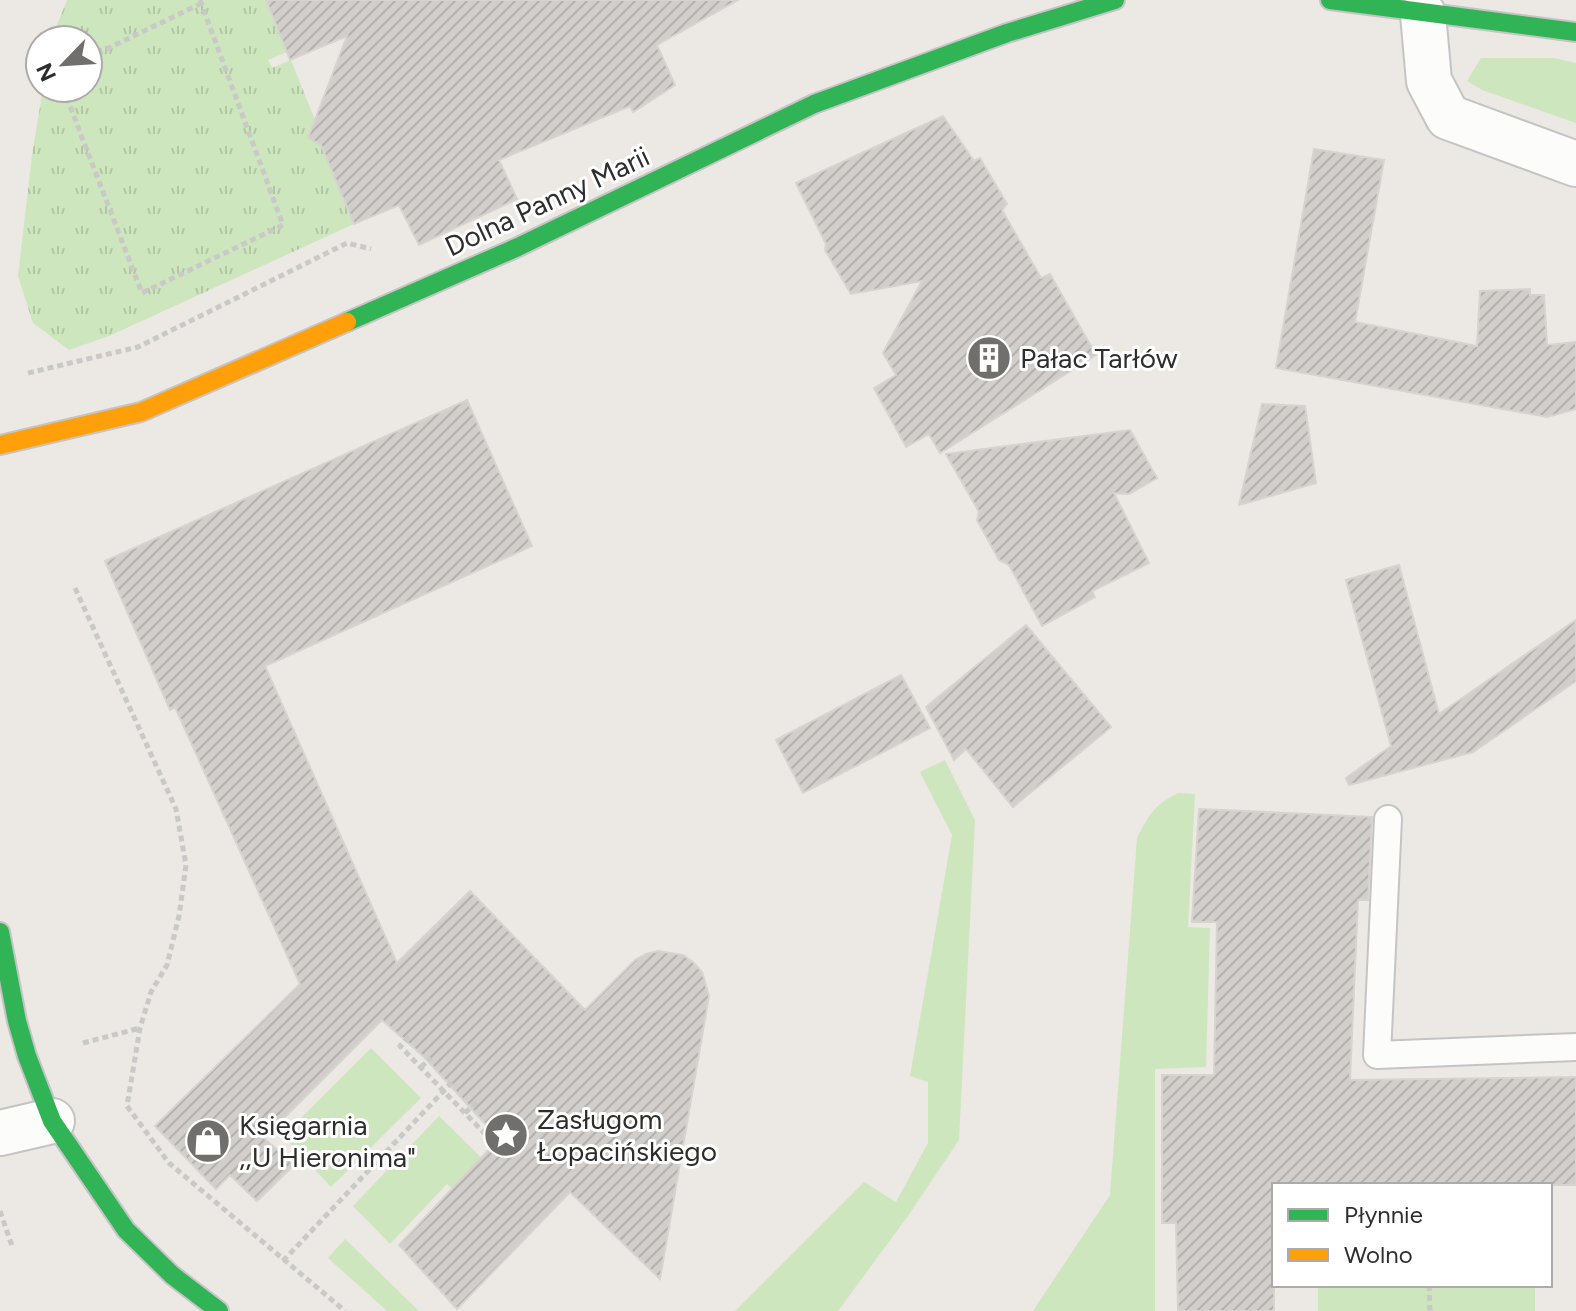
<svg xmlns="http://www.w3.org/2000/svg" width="1576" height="1311" viewBox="0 0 1576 1311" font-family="Figtree,sans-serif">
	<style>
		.grass { fill: #cee6be }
		.park { fill: url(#park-tufts) }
		.building { fill: url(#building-hatch); stroke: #d7d4d0; stroke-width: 2 }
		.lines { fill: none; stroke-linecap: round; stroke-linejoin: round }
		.lane-casing { stroke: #c5c4c5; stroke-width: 30 }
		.street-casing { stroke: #c5c4c5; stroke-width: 48 }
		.fast-casing { stroke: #c5c4c5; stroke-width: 22 }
		.slow-casing { stroke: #c5c4c5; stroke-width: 22 }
		.path { stroke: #c9c9c8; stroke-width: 5; stroke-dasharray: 6 4; stroke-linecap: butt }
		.lane { stroke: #fcfcfb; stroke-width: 26 }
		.street { stroke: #fcfcfb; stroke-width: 44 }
		.fast { stroke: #30b455; stroke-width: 18 }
		.slow { stroke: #ff9f0a; stroke-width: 18 }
		.labels { text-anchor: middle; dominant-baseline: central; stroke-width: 6; stroke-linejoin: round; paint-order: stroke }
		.street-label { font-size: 28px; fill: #2e2e2e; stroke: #fff }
		.poi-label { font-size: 28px; fill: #2e2e2e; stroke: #fff; text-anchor: start }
	</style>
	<defs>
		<pattern id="park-tufts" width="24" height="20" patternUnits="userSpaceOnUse" patternTransform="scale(2)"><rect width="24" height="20" fill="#cee6be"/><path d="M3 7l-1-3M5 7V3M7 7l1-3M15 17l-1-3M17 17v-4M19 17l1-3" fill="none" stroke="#b1c6a4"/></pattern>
		<pattern id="building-hatch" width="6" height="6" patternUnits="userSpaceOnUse" patternTransform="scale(2)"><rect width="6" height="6" fill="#d1cecb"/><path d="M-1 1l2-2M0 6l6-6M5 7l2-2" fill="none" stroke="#b4b1af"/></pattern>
	</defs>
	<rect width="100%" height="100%" fill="#ece8e4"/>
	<!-- grass -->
	<path class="grass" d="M1481,58H1554L1576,63V123L1482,90L1467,81Z
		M945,760L975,820L959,1140L908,1216L838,1311H735L864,1182L896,1202L928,1143V1082L910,1076L952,835L920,772Z
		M1178,793L1195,794L1188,927L1210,928L1206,1067L1155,1069V1311H1033L1110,1195L1137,838C1149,815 1154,805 1178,793Z
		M371,1048L421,1098L331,1187L283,1136Z
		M439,1116L494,1170L466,1201L447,1184L390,1244L353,1206Z
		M345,1239L419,1311H387L328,1258Z
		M1318,1285H1535V1311H1318Z"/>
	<!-- park -->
	<path class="park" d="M67,0H266L287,52L268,60L272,68L291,60L315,120L308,138L320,133L354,224L109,336L69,350L33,323L18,276L32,155L43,88H88V40H51Z"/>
	<!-- building -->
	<path class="building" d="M266,0H738L657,45L675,85L633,112L630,106L499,160L517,199L419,245L399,205L354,224L321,145L308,138L347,36L290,60Z
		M943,116L974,161L980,158L1007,204L1002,210L1041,278L1050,274L1096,355L940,453L929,434L906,447L874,388L896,375L883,353L922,281L851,294L825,250L826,244L796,183Z
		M1314,149L1384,160L1355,322L1477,346L1480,291L1530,289V295H1544L1547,345L1576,342V409L1547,417L1276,368Z
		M467,400L532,546L265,666L397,963L470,891L585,1010L635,960L646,954L658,951L683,955L693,962L702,972L709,996L660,1279L570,1192L457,1309L399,1245L499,1139L424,1057L382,1020L264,1138L294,1165L257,1201L230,1175L216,1189L155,1126L300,984L175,707L170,710L105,561Z
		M1262,404L1305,406L1316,483L1239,505Z
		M1130,430L1157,478L1129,494L1114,493L1149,563L1092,591L1095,597L1042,626L1009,565L999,560L977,520L979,512L946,454Z
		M1399,565L1439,714L1576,620V681L1473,752L1349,785L1346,778L1391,746L1346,580Z
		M1026,625L1111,727L1013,807L966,749L954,760L926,707Z
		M901,675L930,728L803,793L776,740Z
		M1199,809L1372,817L1368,900H1358L1350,1080L1576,1077V1185H1274V1311H1178L1176,1223H1162V1075H1214L1217,922H1192Z"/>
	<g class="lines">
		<!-- lane casing -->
		<g class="lane-casing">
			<path id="lane" d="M1388,819L1377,1055L1576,1047"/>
		</g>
		<!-- street casing -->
		<g class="street-casing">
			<path id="street" d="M1423,14L1429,81L1448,117L1576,164
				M0,1133L52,1121"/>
		</g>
		<!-- fast casing -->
		<g class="fast-casing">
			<path id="fast" d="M1330,0L1576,32
				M347,322L518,247L814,104L1007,33L1115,0
				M0,932L17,1021L27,1056L52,1121L126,1230L172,1275L219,1311"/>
		</g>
		<!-- slow casing -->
		<g class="slow-casing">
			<path id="slow" d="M0,445L141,412L347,322"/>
		</g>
		<!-- path -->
		<path class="path" d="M88,58L202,3
			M63,88L142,293L283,225L200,0
			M28,373L138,347L347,243L371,249
			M75,588L176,809L186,865L179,916L167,965L151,992L140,1028L127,1106L169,1163L345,1311
			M409,1037L400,1046L489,1138L499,1127
			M83,1043L140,1028
			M421,1067L431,1058
			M465,1113L477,1102
			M0,1211L12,1246
			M283,1261L454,1080
			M1429,1285L1430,1311"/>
		<!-- lane -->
		<use href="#lane" class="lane"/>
		<!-- street -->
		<use href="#street" class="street"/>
		<!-- fast -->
		<use href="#fast" class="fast"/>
		<!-- slow -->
		<use href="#slow" class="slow"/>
	</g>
	<!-- icons -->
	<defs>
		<g id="building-disc" transform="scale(2.3)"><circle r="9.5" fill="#706f6e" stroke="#fff"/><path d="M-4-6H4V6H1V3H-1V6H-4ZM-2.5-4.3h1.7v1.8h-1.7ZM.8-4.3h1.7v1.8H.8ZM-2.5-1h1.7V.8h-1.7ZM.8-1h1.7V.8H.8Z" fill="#fff"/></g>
		<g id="sight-disc" transform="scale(2.3)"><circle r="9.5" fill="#706f6e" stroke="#fff"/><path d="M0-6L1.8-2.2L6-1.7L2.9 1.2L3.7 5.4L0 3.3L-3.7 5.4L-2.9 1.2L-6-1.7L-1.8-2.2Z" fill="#fff"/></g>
		<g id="shop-disc" transform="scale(2.3)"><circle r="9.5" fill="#706f6e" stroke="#fff"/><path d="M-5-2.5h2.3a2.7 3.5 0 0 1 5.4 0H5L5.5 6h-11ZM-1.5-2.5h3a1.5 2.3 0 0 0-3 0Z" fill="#fff"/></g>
	</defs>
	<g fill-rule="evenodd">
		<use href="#building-disc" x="989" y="358"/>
		<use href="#sight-disc" x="506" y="1135"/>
		<use href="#shop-disc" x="208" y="1141"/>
	</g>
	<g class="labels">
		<!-- street labels -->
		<g class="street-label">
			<text transform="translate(547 201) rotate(-25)">Dolna Panny Marii</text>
		</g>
		<!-- poi labels -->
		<g class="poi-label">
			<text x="1020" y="358">Pałac Tarłów</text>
			<text x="537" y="1119">Zasługom<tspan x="537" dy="32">Łopacińskiego</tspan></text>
			<text x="239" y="1125">Księgarnia<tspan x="239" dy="32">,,U Hieronima"</tspan></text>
		</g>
	</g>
	<!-- legend -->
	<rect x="1272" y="1183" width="280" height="104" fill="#ffffff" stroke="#ababab" stroke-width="2"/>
	<rect x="1288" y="1209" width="40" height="12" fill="#30b455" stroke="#ababab" stroke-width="2"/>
	<text x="1344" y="1223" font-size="24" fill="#2e2e2e">Płynnie</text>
	<rect x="1288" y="1249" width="40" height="12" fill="#ff9f0a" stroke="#ababab" stroke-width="2"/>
	<text x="1344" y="1263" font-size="24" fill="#2e2e2e">Wolno</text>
	<!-- north arrow -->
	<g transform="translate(64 64) rotate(245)"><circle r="38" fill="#ffffff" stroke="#ababab" stroke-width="2"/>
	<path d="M0-6L14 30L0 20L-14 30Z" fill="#706f6e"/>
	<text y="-12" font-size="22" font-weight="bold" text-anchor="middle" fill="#2e2e2e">N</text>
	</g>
</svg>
